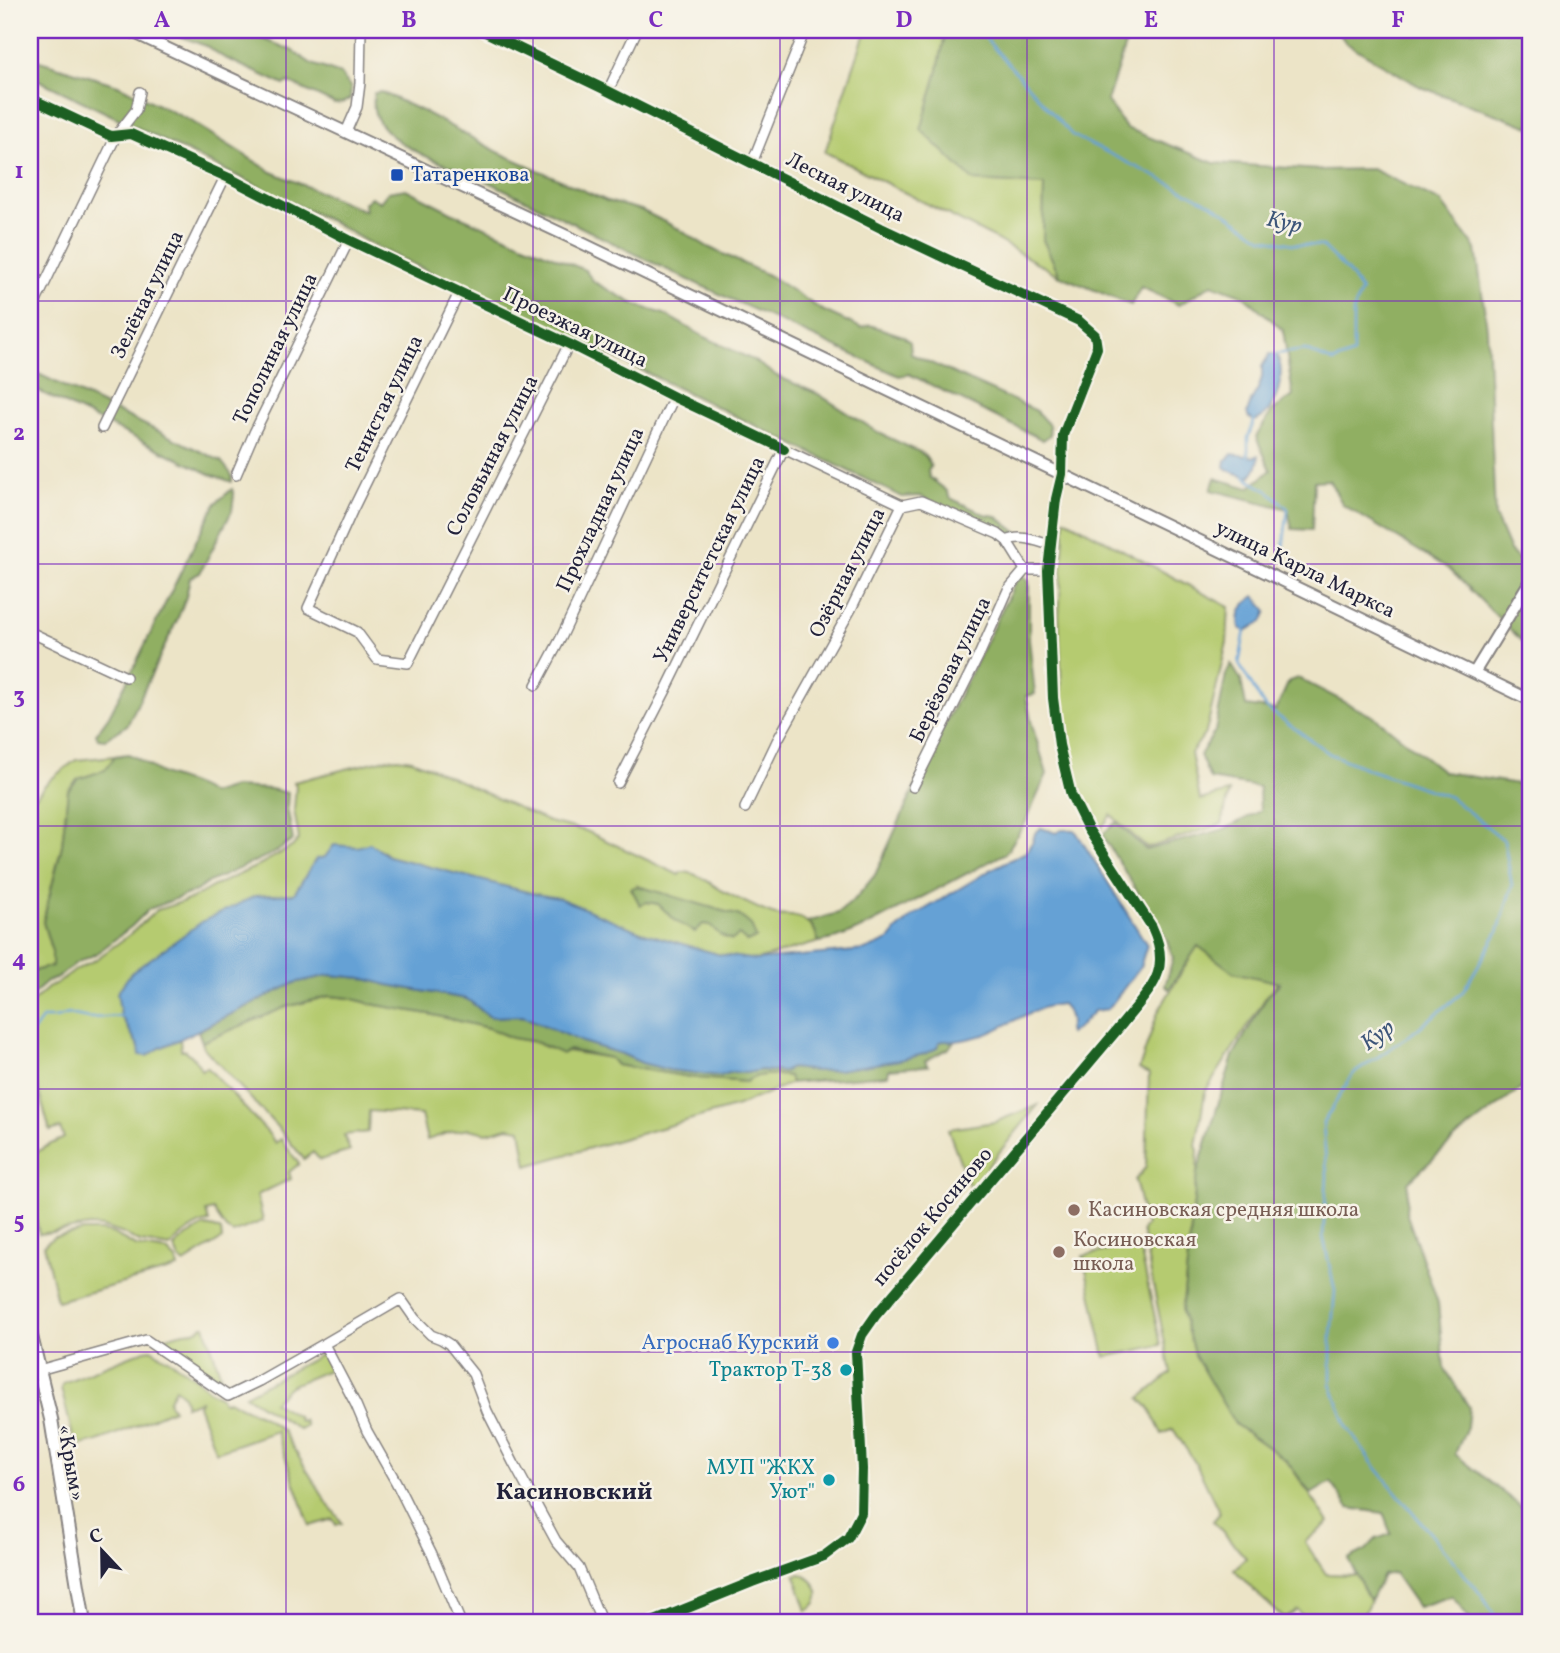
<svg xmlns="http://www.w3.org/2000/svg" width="1560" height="1653" viewBox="0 0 1560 1653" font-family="Vollkorn,serif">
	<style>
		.green { fill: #b5cb6f; stroke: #6c7655; stroke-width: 2; fill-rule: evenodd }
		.forest { fill: #90af62; stroke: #59684e; stroke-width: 2 }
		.water { fill: #65a1d5; stroke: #446288; stroke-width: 2 }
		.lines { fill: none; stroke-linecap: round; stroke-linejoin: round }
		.stream { stroke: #65a1d5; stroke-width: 2.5 }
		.minor-casing { stroke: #878381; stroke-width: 12 }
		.major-casing { stroke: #878381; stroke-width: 14 }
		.highway-casing { stroke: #878381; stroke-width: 16 }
		.minor { stroke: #fff; stroke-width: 9 }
		.major { stroke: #fff; stroke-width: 10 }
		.highway { stroke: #fff; stroke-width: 12 }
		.cycleway-casing { stroke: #f7f3e8; stroke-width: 15 }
		.cycleway { stroke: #1b5e20; stroke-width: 10 }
		.grid { fill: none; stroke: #7b2cbf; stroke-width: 2; stroke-opacity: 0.55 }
		.transit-dot { fill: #1a4fb4; stroke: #f7f3e8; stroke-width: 2.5 }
		.education-dot { fill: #8d6e63; stroke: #f7f3e8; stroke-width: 2.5 }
		.shop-dot { fill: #3f7fe0; stroke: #f7f3e8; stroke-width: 2.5 }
		.culture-dot { fill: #0f9aa8; stroke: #f7f3e8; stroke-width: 2.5 }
		.labels { text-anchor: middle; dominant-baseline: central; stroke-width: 5; stroke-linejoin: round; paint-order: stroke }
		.transit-label { font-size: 21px; fill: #164399; stroke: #f7f3e8; text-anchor: start }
		.street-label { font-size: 21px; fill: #22223b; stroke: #f7f3e8 }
		.education-label { font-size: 21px; fill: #785e54; stroke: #f7f3e8; text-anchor: start }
		.shop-label { font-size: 21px; fill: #366cbe; stroke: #f7f3e8; text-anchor: end }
		.culture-label { font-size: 21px; fill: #0d838f; stroke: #f7f3e8; text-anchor: end }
		.water-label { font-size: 23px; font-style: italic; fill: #3d5579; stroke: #f7f3e8 }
		.quarter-label { font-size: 24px; font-weight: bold; fill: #22223b; stroke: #f7f3e8 }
		.neatline { fill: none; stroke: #7b2cbf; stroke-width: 2.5 }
		.grid-label { font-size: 23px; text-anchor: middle; font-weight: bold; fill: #7b2cbf }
	</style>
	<rect width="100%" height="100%" fill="#f7f3e8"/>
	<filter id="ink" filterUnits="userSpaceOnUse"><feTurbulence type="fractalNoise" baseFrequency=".0143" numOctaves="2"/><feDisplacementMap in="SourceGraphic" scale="14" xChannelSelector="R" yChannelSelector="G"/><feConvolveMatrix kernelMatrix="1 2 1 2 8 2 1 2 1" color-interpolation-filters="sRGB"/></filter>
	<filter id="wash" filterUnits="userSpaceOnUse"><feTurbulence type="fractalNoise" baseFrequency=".00686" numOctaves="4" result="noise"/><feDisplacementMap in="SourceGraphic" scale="28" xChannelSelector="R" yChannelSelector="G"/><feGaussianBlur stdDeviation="1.57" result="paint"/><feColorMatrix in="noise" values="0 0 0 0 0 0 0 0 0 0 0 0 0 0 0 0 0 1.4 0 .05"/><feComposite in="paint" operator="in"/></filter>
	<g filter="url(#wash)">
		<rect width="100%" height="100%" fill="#ece4c7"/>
		<!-- green -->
		<path class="green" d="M866,30H946L938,70L974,181L1044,185L1043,240L1060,276L990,236L825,152Z
			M1065,519L1229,607L1227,642L1206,732L1191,753L1200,800L1229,792L1222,824L1147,848L1111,815L1099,831L1078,789L1062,697L1059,615Z
			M115,756L105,770L78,779L68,790L62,845L43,922L52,952V966L30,972V800L37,795L45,785L56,775L76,760Z
			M398,758L412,760L429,767L549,822L586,831L679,875L681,872C697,872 708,882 721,890C737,898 755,908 772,914C782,918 793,913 804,920C813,925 815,932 819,942L756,960L717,954L641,932L558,898L535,894L388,856L381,850L334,845L325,857L316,859L294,894L255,896L155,956L131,973L121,1016L139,1047L147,1056L160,1048L180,1039L181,1050H185C192,1056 198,1061 201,1070L207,1067L270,1135L275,1143L281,1139L299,1164L289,1172L291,1179L257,1195L263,1221L233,1233L226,1229L213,1210L206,1212L209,1222C196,1223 178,1237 170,1247L140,1242L121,1233L102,1227L90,1226L39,1234C36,1216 22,1168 35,1154C40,1148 56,1142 64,1138L60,1128L50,1131L35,1078L30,1065V1004L50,986L61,981L77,969L95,960L129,935L157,910L191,899L214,886L253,868L292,847L299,839L294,810L296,786L294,782L386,759ZM638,886L756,938L739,935L732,940L721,936L711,925L703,924L659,904L647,902Z
			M1169,902L1292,965L1266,997L1205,1092L1196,1146L1198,1150L1197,1173L1182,1312L1235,1424L1286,1460L1329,1522L1305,1542L1326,1574L1356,1575L1370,1601L1360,1623H1307L1298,1610L1285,1619L1254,1591L1234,1569L1246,1558L1213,1521L1220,1513L1196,1464L1173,1429L1162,1434L1149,1408L1140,1398L1171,1373L1142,1230L1146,1226L1135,1180L1146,1167L1149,1074L1139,1069L1158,1012L1191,956Z
			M329,996L349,998L376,1005L429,1014L488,1028L512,1038L536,1042L547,1048L611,1058L616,1065L696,1078L746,1082C759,1072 775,1075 790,1076L791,1083L738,1106L527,1166L521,1129L508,1127L487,1133L469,1129L451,1132L427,1140L421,1115L369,1111L368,1132L344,1135L350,1151L320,1160L313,1152L304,1159L281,1131L204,1048L202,1042L286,1007Z
			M1038,1105L970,1188L948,1129L995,1122Z
			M205,1226L215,1228L221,1231L222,1239L184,1263L179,1259L174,1247L187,1236Z
			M83,1231H101L112,1233L136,1246L167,1251L176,1260L178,1268L57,1301L44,1245L54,1237Z
			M1139,1244L1161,1345L1105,1357L1083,1256Z
			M203,1326H205L225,1389H223L158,1341L160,1339C168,1337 177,1333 185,1332C194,1331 196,1332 203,1326Z
			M151,1349L174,1363L194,1377L210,1391L221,1397L222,1401L225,1402L229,1400L241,1407L262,1416L282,1430L329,1506L339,1518L342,1523L336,1525L333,1519L310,1526L276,1431L216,1452L198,1405L200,1401L185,1406C186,1397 182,1393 175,1388L168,1402L173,1409C154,1417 91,1448 75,1445L61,1388L63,1383L145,1350Z
			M324,1353L333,1368L290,1386L273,1402L297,1416L299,1421L303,1420L306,1426L299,1429L245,1395Z
			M801,1574C819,1582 826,1599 807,1611L795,1575Z"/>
		<!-- forest -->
		<path class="forest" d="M165,30H241L291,50L312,64L341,74L351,88L350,99L342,103L335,104L288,82L284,85L223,57L208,47Z
			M946,30H1130L1107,101L1126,128L1214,163L1320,170L1372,169L1441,202L1476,249L1487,328L1495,516L1510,551L1530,570V649L1449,569L1343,505L1329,480L1314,481L1312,530L1292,529L1288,509L1211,490L1215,478L1249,488L1271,470L1256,437L1272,411L1293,396L1283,330L1244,296L1212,284L1179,305L1141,287L1131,305L1060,276L1043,240L1044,185L974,181L921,130L938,70Z
			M1337,30H1530V127L1421,87L1346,43Z
			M30,58L118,85L187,119L272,172L365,211L364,203L371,197L380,202L388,192L406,189L457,215L585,270L594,282L636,305L664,314L703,336L753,360L777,376L818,394L881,434L920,452L927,458L931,466L928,471L929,477L947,491L950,498L984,514L996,516L1018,533L1005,538L920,496L902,497L643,371L374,246L334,223L30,76Z
			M381,92L426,113L498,152L607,201L641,210L677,228L708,247L772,277L822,310L861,328L870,325L903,336L910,342L911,354L1035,410L1049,425L1050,435L1043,440L909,374L899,376L678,275L475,175C447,166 379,143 374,109C373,104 374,98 374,93Z
			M30,370L221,461L232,475V482L210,474L30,387Z
			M232,489L234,495L232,511L200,573L190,578L186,597L177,620L128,724C121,731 112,733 105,740L98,739L96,734L109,716L128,679L201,531L216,503Z
			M1020,573L1029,581V639L1035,694L1026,696L1032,725L1047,774L1025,823L1006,853L867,926L838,938L819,942L813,926L807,922L838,913L856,898L875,875L928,758Z
			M1231,664L1241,680L1246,706L1276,710L1289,681L1298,678L1376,718L1444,772L1530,786V1082L1459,1135L1408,1182L1406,1212L1438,1303L1444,1367L1469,1407L1467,1427L1455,1454L1530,1514V1623H1473L1452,1596L1418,1607L1394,1573L1383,1575L1370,1601L1348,1559L1366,1550L1376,1539L1391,1534L1383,1513L1349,1508L1331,1482L1311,1494L1286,1460L1235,1424L1195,1356L1182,1312L1197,1173L1233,1056L1268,995L1280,983L1233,972L1198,946L1169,989L1165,986L1173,958L1166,938L1102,835L1116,822L1146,850L1225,829L1260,811L1259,787L1210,779L1200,755L1215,731L1226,674Z
			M128,754C141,759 151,768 163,774C180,781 196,783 211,794L233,787L271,789L288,793L287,807L293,840L276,852L209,882L196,891L149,909L132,926L96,954L76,963L60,976L47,982L30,997V972L52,966V952L43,922L62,845L68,790L78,779L105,770L115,756Z
			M638,886L740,916L751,925L756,938L747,942L739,935L732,940L721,936L710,925L703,924L695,932L677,922L658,904L647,902L640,905L631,888Z
			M330,975L362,978L388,985L467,999L490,1017L523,1016L582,1042L622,1054L642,1063L669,1070L719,1076L732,1072L746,1073L761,1070L783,1072L791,1068L817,1071L838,1070L899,1060L924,1054L937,1048L939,1042L945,1040L954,1041L949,1048L925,1061L928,1066L889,1069L888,1075L791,1083L789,1076C774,1075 758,1072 746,1082L696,1078L616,1065L610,1058L569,1050L562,1054L536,1042L512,1038L488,1028L429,1014L376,1005L349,998L329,996L286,1007L202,1042L198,1031L294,983Z"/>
		<!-- water -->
		<path class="water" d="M1270,354H1276C1288,372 1276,414 1255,421L1249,418L1247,413L1252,399L1259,387L1262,377V366Z
			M1232,454L1255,457L1258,455C1261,463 1255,471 1250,477L1232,472L1225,467L1226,460Z
			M1255,596L1267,611L1262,622L1245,631L1240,628C1237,613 1242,605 1255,596Z
			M1041,828L1056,833L1061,830H1075L1147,945L1140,967L1108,1009L1094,1011L1078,1028L1069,1034C1066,1028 1070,1027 1070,1021C1069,1015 1066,1008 1062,1004C1033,1006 1011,1025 984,1035C975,1037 964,1040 956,1041C949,1042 946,1040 939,1042L937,1048L924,1054L899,1060L838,1070L817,1071L791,1068L783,1072L761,1070L746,1073L732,1072L720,1076L669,1070L642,1063L622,1054L582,1042L523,1016L490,1017L467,999L388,985L362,978L330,975L294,983L180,1039L160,1048L147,1056L140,1055L139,1047L121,1016L117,993L131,973L203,921L255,896L294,894L316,859L325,857L334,845L357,847L370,843L388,856L535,894L559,898L641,932L717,954L756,960L865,950L889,940L897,930L912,917L994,868L1026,852L1033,841L1035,833Z"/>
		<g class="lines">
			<!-- stream -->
			<path class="stream" d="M978,30L1072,135L1215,206L1262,238L1293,244L1322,246L1349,273L1361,291L1353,312V354L1333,362L1305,350L1276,354L1275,356
				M1248,459V438L1255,418
				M1245,476C1252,483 1257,485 1265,489C1274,494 1281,502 1288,509L1283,548
				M1245,630L1239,664L1264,706L1330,754L1373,771L1450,797L1504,840L1512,886L1498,932L1462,993L1410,1035L1353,1074L1323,1123L1327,1176L1323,1236L1335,1291L1331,1336V1384L1347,1427L1373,1464L1483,1597L1499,1623
				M30,1036L43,1018H55L69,1014L89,1018L121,1016"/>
		</g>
	</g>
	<g filter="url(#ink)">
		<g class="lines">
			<!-- minor casing -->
			<g class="minor-casing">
				<path id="minor" d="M481,30L608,91L881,228L1079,321L1095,335L1097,348L1063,435L1062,474L1056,499L1048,570L1053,698L1059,745L1071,795L1088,829L1152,927C1173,972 1150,989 1123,1023L876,1315L862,1335L856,1352L862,1469L861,1513L848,1538L824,1556L752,1582L650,1623
					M608,91L637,30
					M30,98L111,136L131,134L229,178L349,240L569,344L674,397L784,449
					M346,132L357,107L360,83L361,30
					M752,163L805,30
					M459,293L353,509L308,608L357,632L377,659L408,663L569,344
					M30,314L116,136L136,110L140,92
					M102,428L225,177
					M236,475L254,433L349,240
					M1007,541C1020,534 1036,541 1050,545
					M30,632L126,677
					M536,685L561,638L674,397
					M618,783L666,690L784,449L902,505
					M913,787L980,653L1008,590L1025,570
					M745,808L777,741L851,609L902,505L921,501L998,534L1007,541L1025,570H1048
					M324,1344L401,1299L415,1319L431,1335L441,1339L449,1344L473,1374L487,1411L514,1464L556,1541L579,1568L602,1623
					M39,1370L146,1340L228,1396L259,1381L324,1344L356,1405L367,1431L396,1482L432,1554L461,1623"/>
			</g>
			<!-- major casing -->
			<g class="major-casing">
				<path id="major" d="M128,30L584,244L1530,700
					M1474,673L1530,581"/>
			</g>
			<!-- highway casing -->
			<g class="highway-casing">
				<path id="highway" d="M30,1332L51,1419L84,1623"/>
			</g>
			<!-- minor -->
			<use href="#minor" class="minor"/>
			<!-- major -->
			<use href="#major" class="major"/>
			<!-- highway -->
			<use href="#highway" class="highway"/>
			<!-- cycleway casing -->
			<g class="cycleway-casing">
				<path id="cycleway" d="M481,30L608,91L881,228L1079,321L1095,335L1097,348L1063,435L1062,474L1056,499L1048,570L1053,698L1059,745L1071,795L1088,829L1152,927C1173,972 1150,989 1123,1023L876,1315L862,1335L856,1352L862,1469L861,1513L848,1538L824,1556L752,1582L650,1623
					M30,98L111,136L131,134L229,178L349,240L569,344L674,397L784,449"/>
			</g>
			<!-- cycleway -->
			<use href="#cycleway" class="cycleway"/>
		</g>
	</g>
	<!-- grid -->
	<path class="grid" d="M286,30V1623M533,30V1623M780,30V1623M1027,30V1623M1274,30V1623M30,301H1530M30,564H1530M30,826H1530M30,1089H1530M30,1352H1530"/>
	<!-- markers -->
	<rect class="transit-dot" x="390" y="168" width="14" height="14" rx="3.5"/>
	<g class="education-dot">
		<circle cx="1074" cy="1210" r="7"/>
		<circle cx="1059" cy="1252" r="7"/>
	</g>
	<circle class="shop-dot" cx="833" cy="1343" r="7"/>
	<g class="culture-dot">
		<circle cx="846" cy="1370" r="7"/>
		<circle cx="829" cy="1480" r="7"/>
	</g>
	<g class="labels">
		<!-- transit labels -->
		<g class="transit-label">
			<text x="411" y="175">Татаренкова</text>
		</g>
		<!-- street labels -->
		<g class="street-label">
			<text transform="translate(845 188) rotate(27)">Лесная улица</text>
			<text transform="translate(148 295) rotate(-64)">Зелёная улица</text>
			<text transform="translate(575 328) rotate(26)">Проезжая улица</text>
			<text transform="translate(276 349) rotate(-64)">Тополиная улица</text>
			<text transform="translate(385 404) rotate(-64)">Тенистая улица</text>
			<text transform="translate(493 456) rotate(-63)">Соловьиная улица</text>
			<text transform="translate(601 510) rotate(-65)">Прохладная улица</text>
			<text transform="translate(710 560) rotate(-64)">Университетская улица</text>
			<text transform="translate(1305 570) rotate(26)">улица Карла Маркса</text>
			<text transform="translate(848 573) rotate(-63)">Озёрная улица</text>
			<text transform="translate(951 670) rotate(-64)">Берёзовая улица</text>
			<text transform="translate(933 1217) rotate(-50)">посёлок Косиново</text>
			<text transform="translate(70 1463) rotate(80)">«Крым»</text>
		</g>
		<!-- education labels -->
		<g class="education-label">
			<text x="1088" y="1210">Касиновская средняя школа</text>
			<text x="1073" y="1240">Косиновская<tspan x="1073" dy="24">школа</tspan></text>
		</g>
		<!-- shop labels -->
		<g class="shop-label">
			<text x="819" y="1343">Агроснаб Курский</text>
		</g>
		<!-- culture labels -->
		<g class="culture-label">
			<text x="832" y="1370">Трактор Т-38</text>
			<text x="815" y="1468">МУП "ЖКХ<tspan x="815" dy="24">Уют"</tspan></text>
		</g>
		<!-- water labels -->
		<g class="water-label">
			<text transform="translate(1284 223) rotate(13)">Кур</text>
			<text transform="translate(1378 1036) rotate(-37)">Кур</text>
		</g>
		<!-- quarter labels -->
		<g class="quarter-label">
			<text x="574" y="1493">Касиновский</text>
		</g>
	</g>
	<!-- margin -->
	<rect width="1560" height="1653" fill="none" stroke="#f7f3e8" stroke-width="77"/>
	<!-- north arrow -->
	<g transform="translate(102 1551) rotate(338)" stroke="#f7f3e8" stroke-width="5" paint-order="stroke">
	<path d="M0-5L12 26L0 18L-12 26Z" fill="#22223b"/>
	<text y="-10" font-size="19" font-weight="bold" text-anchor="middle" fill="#22223b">С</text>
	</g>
	<rect x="38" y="38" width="1484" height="1576" class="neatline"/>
	<g class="grid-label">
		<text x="162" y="27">A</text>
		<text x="409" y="27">B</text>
		<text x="656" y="27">C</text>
		<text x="904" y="27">D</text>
		<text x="1151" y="27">E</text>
		<text x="1398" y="27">F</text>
		<text x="19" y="178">1</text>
		<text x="19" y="440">2</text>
		<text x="19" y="703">3</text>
		<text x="19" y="966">4</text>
		<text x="19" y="1228">5</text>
		<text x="19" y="1491">6</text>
	</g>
</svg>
